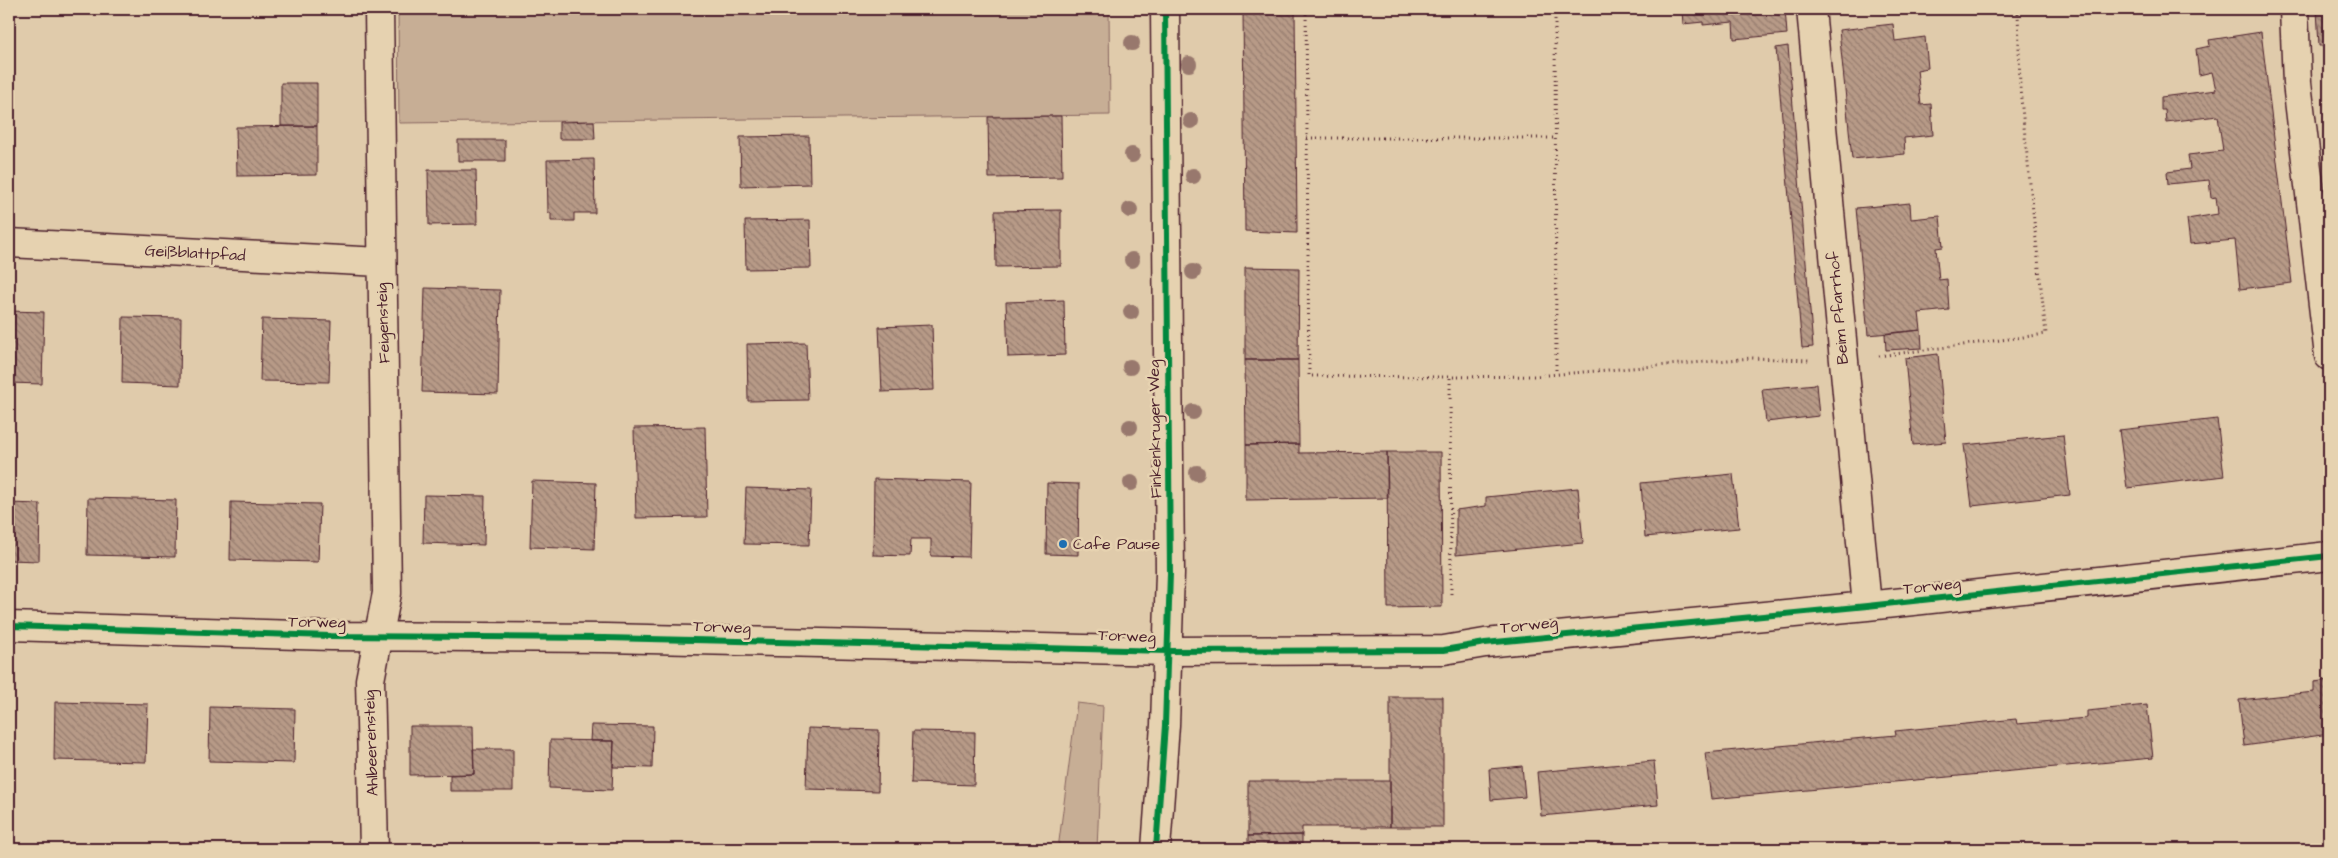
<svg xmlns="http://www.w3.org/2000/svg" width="2338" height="858" viewBox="0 0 2338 858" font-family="'Architects Daughter',sans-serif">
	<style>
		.grass { fill: #c7ae95; stroke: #886660 }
		.building { fill: url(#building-back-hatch); stroke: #4a1f2b }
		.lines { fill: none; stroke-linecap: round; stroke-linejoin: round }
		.minor-casing { stroke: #4a1f2b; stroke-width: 31 }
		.path { stroke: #4a1f2b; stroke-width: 3; stroke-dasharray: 1 4; stroke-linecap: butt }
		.minor { stroke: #e6d2b0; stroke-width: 28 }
		.cycleway-casing { stroke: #e6d2b0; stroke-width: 9 }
		.cycleway { stroke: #00873e; stroke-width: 6 }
		.tree { fill: #98786d }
		.poi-dot { fill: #1f6fb2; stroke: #e6d2b0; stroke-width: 2 }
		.labels { text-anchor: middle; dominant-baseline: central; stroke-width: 5; stroke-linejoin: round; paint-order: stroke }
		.street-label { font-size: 16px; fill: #4a1f2b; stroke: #e6d2b0 }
		.poi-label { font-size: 16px; fill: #4a1f2b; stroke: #e6d2b0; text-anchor: start }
	</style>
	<defs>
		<pattern id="building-back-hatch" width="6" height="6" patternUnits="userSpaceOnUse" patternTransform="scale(1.25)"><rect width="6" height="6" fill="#b79a87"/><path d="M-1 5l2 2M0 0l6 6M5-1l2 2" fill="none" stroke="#977d6f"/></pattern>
	</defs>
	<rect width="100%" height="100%" fill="#e0cbab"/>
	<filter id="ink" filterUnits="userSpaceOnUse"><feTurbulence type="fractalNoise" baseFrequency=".02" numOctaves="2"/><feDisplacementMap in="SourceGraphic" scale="10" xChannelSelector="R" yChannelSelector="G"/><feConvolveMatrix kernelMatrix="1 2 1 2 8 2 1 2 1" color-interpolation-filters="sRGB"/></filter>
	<g filter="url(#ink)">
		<!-- grass -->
		<path class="grass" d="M398,9H1109L1110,115L399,123Z
			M1077,703L1103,706L1097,849H1058Z"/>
		<!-- building -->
		<path class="building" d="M1243,9H1295L1297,233L1245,231Z
			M1689,9H1785L1787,34L1734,39L1733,22L1703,25V22L1683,24L1682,11Z
			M2317,9H2329V46H2319Z
			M1893,24L1895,41L1925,37L1928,68L1917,70L1921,105L1931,104L1933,135L1904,138L1905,154L1852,159L1839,30Z
			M2261,32L2292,283L2240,289L2235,240L2190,244L2187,219L2218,214L2216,197L2211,198L2209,180L2168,184L2167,172L2190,169L2188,155L2223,151L2218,116L2166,122L2165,110H2161V97L2216,90L2212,72L2199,75L2196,49L2210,46L2209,40Z
			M1788,46L1813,347L1802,348L1776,48Z
			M281,83H317V126H281Z
			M2325,114H2329V147Z
			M1061,116L1062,177L989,178L988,117Z
			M594,121L595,139H559V122Z
			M317,126V175L237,176L236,127Z
			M809,136L810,184L741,186L740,137Z
			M458,140H505V161H458Z
			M594,159L595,213H574V221H551V213H548L547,160Z
			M428,170H476L477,224L429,225Z
			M1910,203L1911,219L1940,216L1943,247L1936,248L1939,280L1947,279L1949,310L1919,313L1921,330L1868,335L1856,208Z
			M1061,210V266L996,267L995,211Z
			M810,220L811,268L746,269L745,221Z
			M1245,267L1299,268L1298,360H1245Z
			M425,288L500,290L498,394L422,392Z
			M1064,300L1065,355L1008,357L1006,302Z
			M9,311L44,312L42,384L9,383Z
			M123,317L181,318L180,385L122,383Z
			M262,319L331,321L329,382L260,381Z
			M932,325L934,390L882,392L879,327Z
			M1921,330L1922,348L1886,350L1885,334Z
			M806,343L808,400L748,401L747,344Z
			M1938,354L1946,442L1913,445L1905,358Z
			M1245,360H1298L1299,444L1246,445Z
			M1816,384L1819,416L1766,422L1762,389Z
			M2217,419L2224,476L2127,488L2119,430Z
			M705,427L707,517L636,518L634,428Z
			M2063,435L2070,495L1972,506L1964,445Z
			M1299,444V453L1387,452L1388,498L1246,500V445Z
			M1387,452H1441L1442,607L1388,608Z
			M1733,474L1739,528L1645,537L1641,483Z
			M874,479L971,482L969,557L931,556V539H911L910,556L873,555Z
			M532,481L596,483L594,549L530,547Z
			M1047,483L1079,484L1078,555L1046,554Z
			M746,488L811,490L809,545L744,544Z
			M1578,488L1583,543L1456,555V510L1486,506V497Z
			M424,495L485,496L484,545L423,543Z
			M88,498L176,500L175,557L87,555Z
			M231,502L320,504L318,562L230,560Z
			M9,503L40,504L39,561L9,560Z
			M2329,680V734L2244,746L2239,700L2314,692V682Z
			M1390,697H1443V827H1390Z
			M55,702L148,704L146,762L54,760Z
			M2147,705L2153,758L1711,799L1705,753L1896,735L1895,731L2016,719L2017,724L2087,718V711Z
			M210,707L295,709L294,763L209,761Z
			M591,725L653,726L652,768L613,767L614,741H590Z
			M410,726H473L474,774L410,775Z
			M808,728L879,730L878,791L806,789Z
			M913,731L975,732L974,785L911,783Z
			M550,740L614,741L612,790L549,788Z
			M473,749H513V791H450V775L474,774Z
			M1654,761L1658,805L1541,816L1537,772Z
			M1522,766L1525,797L1491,800L1489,769Z
			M1248,781H1390V827H1302V835L1248,836Z
			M1302,835V849H1248V836Z"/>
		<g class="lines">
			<!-- minor casing -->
			<g class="minor-casing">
				<path id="minor" d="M1811,9L1867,606
					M2294,9L2297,83L2329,356
					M9,243L381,262
					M9,626L331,636L605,638L1168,651L1444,650L1485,643L1867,606L2329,556
					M374,849L370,680L387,593L379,9
					M1156,849L1165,725L1170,573L1165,9"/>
			</g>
			<!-- path -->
			<path class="path" d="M1306,9L1309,376L1450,377
				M1555,9L1556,374
				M1307,138H1555
				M1879,356L2046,334L2020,89L2018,9
				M1451,594L1450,377L1536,376L1752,358L1810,360"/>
			<!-- minor -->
			<use href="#minor" class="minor"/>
			<!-- cycleway casing -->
			<g class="cycleway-casing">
				<path id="cycleway" d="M9,626L331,636L605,638L1168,651L1444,650L1485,643L1867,606L2329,556
					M1156,849L1165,725L1170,573L1165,9"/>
			</g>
			<!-- cycleway -->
			<use href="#cycleway" class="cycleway"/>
		</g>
		<!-- trees -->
		<g class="tree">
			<circle cx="1132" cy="43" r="8"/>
			<circle cx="1189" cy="64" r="8"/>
			<circle cx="1191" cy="121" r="8"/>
			<circle cx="1132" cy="155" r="8"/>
			<circle cx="1193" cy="176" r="8"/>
			<circle cx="1130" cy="210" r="8"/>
			<circle cx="1132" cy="260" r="8"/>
			<circle cx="1193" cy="272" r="8"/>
			<circle cx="1131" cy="312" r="8"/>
			<circle cx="1130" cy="367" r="8"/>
			<circle cx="1193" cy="412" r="8"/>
			<circle cx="1130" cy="427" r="8"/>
			<circle cx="1197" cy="473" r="8"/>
			<circle cx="1131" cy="483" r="8"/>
		</g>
	</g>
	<!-- markers -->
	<circle class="poi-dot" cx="1063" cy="544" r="5"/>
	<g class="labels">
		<!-- street labels -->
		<g class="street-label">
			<text transform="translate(195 253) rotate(3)">Geißblattpfad</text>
			<text transform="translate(1838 308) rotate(-95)">Beim Pfarrhof</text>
			<text transform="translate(383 323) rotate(-92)">Feigensteig</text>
			<text transform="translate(1155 429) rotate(-91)">Finkenkruger Weg</text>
			<text transform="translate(1932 586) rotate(-6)">Torweg</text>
			<text transform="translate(317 622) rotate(1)">Torweg</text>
			<text transform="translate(1529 625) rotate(-6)">Torweg</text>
			<text transform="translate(722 627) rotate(2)">Torweg</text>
			<text transform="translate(1127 636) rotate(2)">Torweg</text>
			<text transform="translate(371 743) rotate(-92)">Ahlbeerensteig</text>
		</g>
		<!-- poi labels -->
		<g class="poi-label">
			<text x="1073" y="544">Cafe Pause</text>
		</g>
	</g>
	<!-- margin -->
	<rect width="2338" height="858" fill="none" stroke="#e6d2b0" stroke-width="30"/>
	<rect x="15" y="15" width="2308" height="828" fill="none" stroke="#4a1f2b" stroke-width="2" filter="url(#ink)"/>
</svg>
